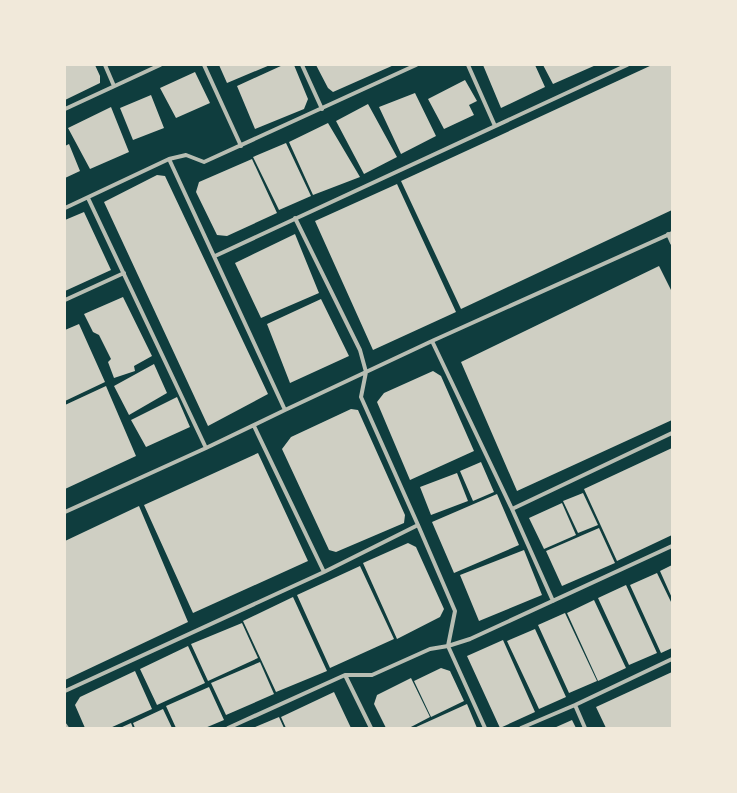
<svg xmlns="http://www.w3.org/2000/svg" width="737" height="793" viewBox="0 0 737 793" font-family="Lora,serif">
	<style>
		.building { fill: #cfcfc3 }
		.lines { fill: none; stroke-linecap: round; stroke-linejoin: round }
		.minor { stroke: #b8beb3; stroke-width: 4 }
	</style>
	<rect width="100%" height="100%" fill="#0f3d3e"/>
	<!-- building -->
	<path class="building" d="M65,65H95L100,76V83L65,100Z
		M219,65H270L227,83Z
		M283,65H294L308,99L304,109L255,129L237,86Z
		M316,65H394L333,92L328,88Z
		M483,65H535L545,87L501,108Z
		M543,65H596L553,84Z
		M652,65H672V210L461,309L401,181Z
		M195,72L210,103L176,118L160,88Z
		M465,80L477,101L469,105L474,115L444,129L428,99Z
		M415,93L436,136L401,154L379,107Z
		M151,95L164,128L133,140L120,108Z
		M368,104L397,157L364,174L336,121Z
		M111,107L129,152L90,169L68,128Z
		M328,123L360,177L313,195L289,142Z
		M286,143L311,196L279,210L253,157Z
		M69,144L80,171L65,178V146Z
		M252,159L277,213L227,236L217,235L196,192L199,182Z
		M157,175L165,176L268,394L208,426L104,202Z
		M397,184L456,312L373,350L315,221Z
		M84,212L111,270L65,291V220Z
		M295,234L319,293L261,318L235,263Z
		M659,266L672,292V420L517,491L461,362Z
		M123,297L152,356L134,366L135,371L114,378L108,362L111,359L99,335L93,332L84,314Z
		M321,299L349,356L290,383L267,324Z
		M79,324L105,382L65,401V330Z
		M154,364L167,393L129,415L114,386Z
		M433,371L441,376L474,451L410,480L377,402L384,393Z
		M106,386L136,456L65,489V405Z
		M177,397L190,427L146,447L131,420Z
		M351,409L358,410L405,515L404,523L336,552L329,550L282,449L291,437Z
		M672,448V535L617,561L584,489Z
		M258,453L308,561L193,613L144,505Z
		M481,462L494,492L473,501L460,471Z
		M457,473L468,501L431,515L420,487Z
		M583,493L598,525L578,533L563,501Z
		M497,494L519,545L454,573L432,522Z
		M562,503L576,535L544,549L529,518Z
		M139,506L188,622L65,680V541Z
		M599,528L615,563L562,586L546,551Z
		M408,543L416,547L444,609L440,617L397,639L363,563Z
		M524,550L542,595L479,621L460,575Z
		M672,565V598L660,571Z
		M360,566L394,639L330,668L297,595Z
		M657,573L672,604V648L661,653L630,585Z
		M626,585L657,653L629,665L598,598Z
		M293,597L327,671L276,692L243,621Z
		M594,600L626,668L598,681L567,613Z
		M565,613L597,681L569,693L538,625Z
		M242,623L258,658L208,681L191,644Z
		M535,629L566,697L539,709L507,641Z
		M503,640L535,712L500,728L467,656Z
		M188,646L205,683L157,705L140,669Z
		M260,662L274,694L226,715L211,683Z
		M441,668L450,671L464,701L431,717L414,681Z
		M135,671L152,709L110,728H85L75,705L80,697Z
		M672,672V728H606L596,707Z
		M411,678L430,717L409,728H386L374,704L377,695Z
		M209,687L224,720L205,728H176L166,706Z
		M334,692L351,728H286L281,717Z
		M467,704L477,728H414Z
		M163,709L172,728H135L133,723Z
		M279,717L284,728H253Z
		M572,720L576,728H554Z
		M131,723L133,728H120Z"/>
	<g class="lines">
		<!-- minor -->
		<path class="minor" d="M105,65L114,86
			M204,65L241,146
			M302,65L322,109
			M468,65L495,126
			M65,109L160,65
			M169,159L285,410
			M88,198L206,448
			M65,208L169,159L186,155L204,162L416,65
			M295,218L360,350L366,372L361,397L418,525L455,611L448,646L485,728
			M668,234L672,243
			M215,256L627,65
			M65,300L124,273
			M432,341L512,509L553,601
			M254,426L324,572
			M512,509L672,433
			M65,512L206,448L285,410L432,341L672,233
			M345,675L371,728
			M65,691L324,572L418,525
			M575,705L585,728
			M65,725L67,728
			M228,728L345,675H372L430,649L448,646L470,639L672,546
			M521,728L575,705L672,659"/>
	</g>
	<!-- border -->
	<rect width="737" height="793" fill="none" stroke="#f1e9da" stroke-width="132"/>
</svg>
